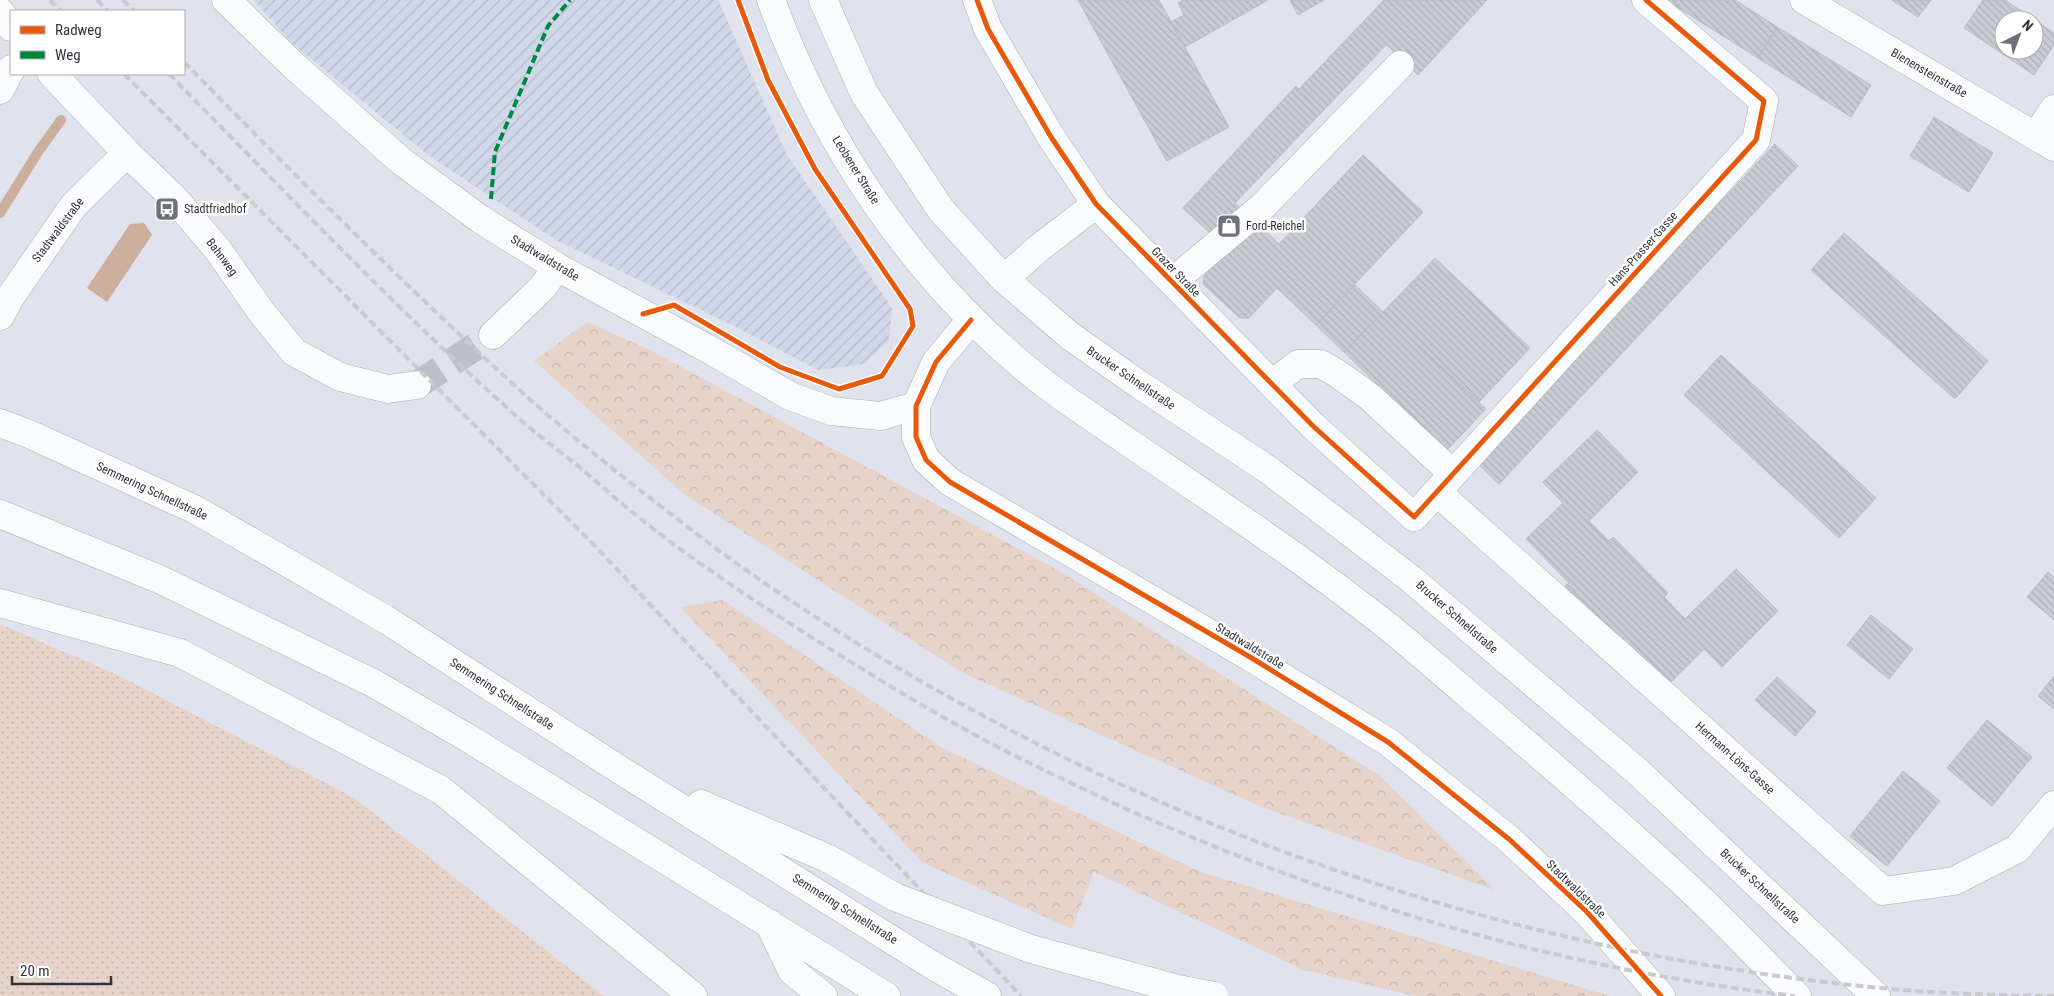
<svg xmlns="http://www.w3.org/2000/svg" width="2054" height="996" viewBox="0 0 2054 996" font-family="'Roboto Condensed',sans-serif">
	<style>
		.industrial { fill: url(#industrial-furrows) }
		.green { fill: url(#green-dots) }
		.forest { fill: url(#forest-crowns) }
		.water { fill: #cbae9c }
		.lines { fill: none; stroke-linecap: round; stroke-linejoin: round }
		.stream { stroke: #cbae9c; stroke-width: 10 }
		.building { fill: url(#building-back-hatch); stroke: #babcc4; fill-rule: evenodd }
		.minor-tunnel { stroke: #bdc0c9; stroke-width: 28; stroke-dasharray: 28 14; stroke-linecap: butt }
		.minor-casing { stroke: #abaeb5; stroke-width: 29 }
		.highway-casing { stroke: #abaeb5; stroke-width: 29 }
		.minor { stroke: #fafbfc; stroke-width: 28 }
		.highway { stroke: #fafbfc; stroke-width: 28 }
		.rail { stroke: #cacacd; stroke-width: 4; stroke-dasharray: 8 4; stroke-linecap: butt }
		.highway-bridge-casing { stroke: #abaeb5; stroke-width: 29; stroke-linecap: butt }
		.highway-bridge { stroke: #fafbfc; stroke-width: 28 }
		.quiet { stroke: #00873e; stroke-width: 4; stroke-dasharray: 8 4; stroke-linecap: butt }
		.cycleway-casing { stroke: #fff; stroke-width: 8 }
		.cycleway { stroke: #e8590c; stroke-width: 5 }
		.labels { text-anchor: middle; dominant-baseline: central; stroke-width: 5; stroke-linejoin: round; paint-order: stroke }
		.street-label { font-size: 12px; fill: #31333a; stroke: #fff }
		.poi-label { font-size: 12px; fill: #31333a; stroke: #fff; text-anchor: start }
	</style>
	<defs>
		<pattern id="industrial-furrows" width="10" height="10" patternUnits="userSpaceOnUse" patternTransform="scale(1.25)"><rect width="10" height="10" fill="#d0d7e9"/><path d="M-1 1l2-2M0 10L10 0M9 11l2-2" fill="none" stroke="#b3b9c9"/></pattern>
		<pattern id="green-dots" width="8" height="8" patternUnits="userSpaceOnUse" patternTransform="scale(1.25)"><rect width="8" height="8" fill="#e6d4ca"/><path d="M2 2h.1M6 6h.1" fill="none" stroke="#c6b6ae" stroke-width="1.8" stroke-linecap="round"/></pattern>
		<pattern id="forest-crowns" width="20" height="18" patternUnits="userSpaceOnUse" patternTransform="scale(1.25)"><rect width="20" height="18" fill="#e6d4ca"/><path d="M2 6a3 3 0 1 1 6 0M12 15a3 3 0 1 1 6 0" fill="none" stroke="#c6b6ae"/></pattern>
		<pattern id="building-back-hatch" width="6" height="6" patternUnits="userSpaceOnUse" patternTransform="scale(1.25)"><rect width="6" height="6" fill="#c9ccd3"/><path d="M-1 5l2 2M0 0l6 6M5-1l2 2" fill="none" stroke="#adb0b6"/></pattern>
	</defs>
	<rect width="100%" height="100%" fill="#e0e3ed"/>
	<!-- industrial -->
	<path class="industrial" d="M253,0H718L787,155L892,308L889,341L864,364L818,370L730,324L556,240L428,155L293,44Z"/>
	<!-- green -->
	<path class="green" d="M0,624L120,676L353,797L604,996H0Z"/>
	<!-- forest -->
	<path class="forest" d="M587,322L648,349L1058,570L1380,776L1495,890L1259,806L961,672L684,494L534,361Z
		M723,600L941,747L1201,872L1610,996H1415L1304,970L1094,872L1072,929L923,863L680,607Z"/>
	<!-- water -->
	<path class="water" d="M144,223L152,235L107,302L87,288L130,224Z"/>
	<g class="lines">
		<!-- stream -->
		<path class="stream" d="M0,213L38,152L61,120"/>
	</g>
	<!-- building -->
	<path class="building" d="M1078,0H1159L1229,127L1167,161Z
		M1184,0H1268L1185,47L1171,22L1184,15L1178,3Z
		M1290,0H1324L1298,15Z
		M1384,0H1487L1418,75L1363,22Z
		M1666,0H1735L1777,27L1758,58Z
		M1892,0H1931L1918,17Z
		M1983,0H2005L2054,33V45L2034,75L1964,28ZM2004,20H2034V50H2004Z
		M1363,22L1387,44L1321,113L1298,90Z
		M1777,27L1871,85L1851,117L1758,58Z
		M1296,86L1321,113L1235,203L1255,221L1228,250L1183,208Z
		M1934,117L1993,153L1969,192L1910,156Z
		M1775,144L1798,166L1499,484L1476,462Z
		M1363,155L1423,212L1316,325L1277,288L1249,318H1240L1203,284L1204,276L1255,221L1279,244Z
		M1844,233L1988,361L1955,399L1811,270Z
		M1435,258L1530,348L1479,402L1383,312Z
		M1355,285L1383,312L1344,352L1316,325Z
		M1383,312L1486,409L1446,451L1344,352Z
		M1721,355L1876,498L1839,538L1684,395Z
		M1597,430L1638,472L1589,521L1609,541L1613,537L1668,593L1664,597L1685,619L1736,569L1778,611L1722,667L1704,649L1669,684L1624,638L1620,642L1565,586L1569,583L1526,539L1563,503L1543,482Z
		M2048,572L2054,577V620L2027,597Z
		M1871,615L1913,649L1889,679L1847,645Z
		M2054,676V709L2038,696Z
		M1777,677L1816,712L1795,736L1755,700Z
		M1987,720L2032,757L1992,806L1947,768Z
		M1903,771L1940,801L1887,866L1850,836Z"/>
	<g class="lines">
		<!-- minor-tunnel -->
		<path class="minor-tunnel" d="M417,385L493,335"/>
		<!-- minor casing -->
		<g class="minor-casing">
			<path id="minor" d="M226,0L292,64L401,161L480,219L557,267L712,351L790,396L831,411L880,416L916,406
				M977,0L988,29L1051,137L1096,204L1313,426L1414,517L1756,140L1764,101L1646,0
				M1804,0L2054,147
				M0,12L11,27
				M52,74L127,153L175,199L218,250L262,313L294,352L340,377L388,389L417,385
				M0,90L11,69
				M2037,135L2054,109
				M1004,279L1039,248L1096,204
				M1172,282L1261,208L1400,65
				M0,316L11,296L74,205L127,153
				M971,320L936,362L916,406V437L926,460L950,482L1250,657L1388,742L1510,840L1587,912L1661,996
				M493,335L542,288L557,267
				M1272,384L1298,364H1321L1338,374L1370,397L1453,474
				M1437,492L1883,891L1954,881L2017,849L2054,805
				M0,603L180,653L441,790L693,996"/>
		</g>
		<!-- highway casing -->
		<g class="highway-casing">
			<path id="highway" d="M771,0C824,145 915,280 1036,377C1066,401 1100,422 1131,444C1215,501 1301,558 1381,621C1409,643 1437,668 1464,691C1541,755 1616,821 1689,888C1726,923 1761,960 1797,996
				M823,0L864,93L941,210L1004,279L1070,336L1140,385L1270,471L1411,579L1637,771L1876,996
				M0,423L29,434L196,510L385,619L617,768L932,965L987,996
				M0,514L159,579L373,683L468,738L886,996
				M701,804L829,859
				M769,923L792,971L823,996"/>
		</g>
		<!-- minor -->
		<use href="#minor" class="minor"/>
		<!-- highway -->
		<use href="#highway" class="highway"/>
		<!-- rail -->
		<path class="rail" d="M50,0L61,11
			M97,0L108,11
			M123,0L134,11
			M184,62C295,175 407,288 525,395C581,445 642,492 702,538C794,607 893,668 995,722C1273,870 1578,961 1892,989C1946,994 2000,995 2054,996
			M124,74L595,546L1021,996
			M169,74C279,185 387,300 504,405C527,427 553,446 578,466C598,483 617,500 637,516C697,564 762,606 827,647C870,674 914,701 959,726C1003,751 1050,773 1096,795C1317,898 1553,968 1795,996"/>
		<!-- highway-bridge casing -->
		<g class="highway-bridge-casing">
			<path id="highway-bridge" d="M829,859L895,897L1031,949L1178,989L1214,996"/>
		</g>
		<!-- highway-bridge -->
		<use href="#highway-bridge" class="highway-bridge"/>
		<!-- quiet -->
		<path class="quiet" d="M491,199L495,152L548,26L570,0"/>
		<!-- cycleway casing -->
		<g class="cycleway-casing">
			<path id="cycleway" d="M977,0L988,29L1051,137L1096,204L1313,426L1414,517L1756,140L1764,101L1646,0
				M643,314L674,305L780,367L839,389L882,376L913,326L910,309L815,169L768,80L738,0
				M971,320L936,362L916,406V437L926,460L950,482L1250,657L1388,742L1510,840L1587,912L1661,996"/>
		</g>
		<!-- cycleway -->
		<use href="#cycleway" class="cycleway"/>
	</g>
	<!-- icons -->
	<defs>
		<g id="bus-square" transform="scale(1.25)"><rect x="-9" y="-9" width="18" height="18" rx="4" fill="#6e7179" stroke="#fff"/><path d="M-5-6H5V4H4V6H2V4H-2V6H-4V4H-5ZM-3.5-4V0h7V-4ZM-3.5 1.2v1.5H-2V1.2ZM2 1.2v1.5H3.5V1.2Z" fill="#fff"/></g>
		<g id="shop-square" transform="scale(1.25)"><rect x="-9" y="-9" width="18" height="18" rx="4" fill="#6e7179" stroke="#fff"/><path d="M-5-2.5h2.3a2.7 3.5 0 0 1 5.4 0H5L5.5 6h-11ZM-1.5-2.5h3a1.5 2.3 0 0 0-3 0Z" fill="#fff"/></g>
	</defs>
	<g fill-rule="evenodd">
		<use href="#bus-square" x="167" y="209"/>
		<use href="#shop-square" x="1229" y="226"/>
	</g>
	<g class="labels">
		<!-- street labels -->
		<g class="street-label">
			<text transform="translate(1929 73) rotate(30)">Bienensteinstraße</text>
			<text transform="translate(856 170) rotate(58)">Leobener Straße</text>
			<text transform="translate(58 230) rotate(-53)">Stadtwaldstraße</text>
			<text transform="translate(1643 249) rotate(-48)">Hans-Prasser-Gasse</text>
			<text transform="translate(222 257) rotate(53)">Bahnweg</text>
			<text transform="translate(545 258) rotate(31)">Stadtwaldstraße</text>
			<text transform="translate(1176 272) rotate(46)">Grazer Straße</text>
			<text transform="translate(1131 378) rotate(34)">Brucker Schnellstraße</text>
			<text transform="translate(152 491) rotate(25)">Semmering Schnellstraße</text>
			<text transform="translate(1457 617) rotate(41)">Brucker Schnellstraße</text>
			<text transform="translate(1250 646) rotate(31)">Stadtwaldstraße</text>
			<text transform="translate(502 694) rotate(33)">Semmering Schnellstraße</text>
			<text transform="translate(1735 758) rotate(42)">Hermann-Löns-Gasse</text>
			<text transform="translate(1760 886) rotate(43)">Brucker Schnellstraße</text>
			<text transform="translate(1576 889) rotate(44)">Stadtwaldstraße</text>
			<text transform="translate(845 909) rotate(32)">Semmering Schnellstraße</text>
		</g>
		<!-- poi labels -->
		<g class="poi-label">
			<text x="184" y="209">Stadtfriedhof</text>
			<text x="1246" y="226">Ford-Reichel</text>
		</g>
	</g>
	<!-- legend -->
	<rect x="10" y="10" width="175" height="65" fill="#ffffff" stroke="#adadb0"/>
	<rect x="20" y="26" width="25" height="8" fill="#e8590c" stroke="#adadb0"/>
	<text x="55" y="35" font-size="15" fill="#31333a">Radweg</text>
	<rect x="20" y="51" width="25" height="8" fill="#00873e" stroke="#adadb0"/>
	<text x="55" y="60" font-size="15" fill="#31333a">Weg</text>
	<!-- north arrow -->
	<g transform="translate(2019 35) rotate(42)"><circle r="24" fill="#ffffff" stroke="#adadb0"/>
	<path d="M0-4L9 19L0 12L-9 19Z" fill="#6e7179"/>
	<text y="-8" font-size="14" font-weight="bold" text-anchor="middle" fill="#31333a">N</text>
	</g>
	<!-- scale -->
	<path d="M12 976v8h99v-8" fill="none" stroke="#31333a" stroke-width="2.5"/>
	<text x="20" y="976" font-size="15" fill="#31333a" stroke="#ffffff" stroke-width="4" paint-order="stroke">20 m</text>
</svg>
